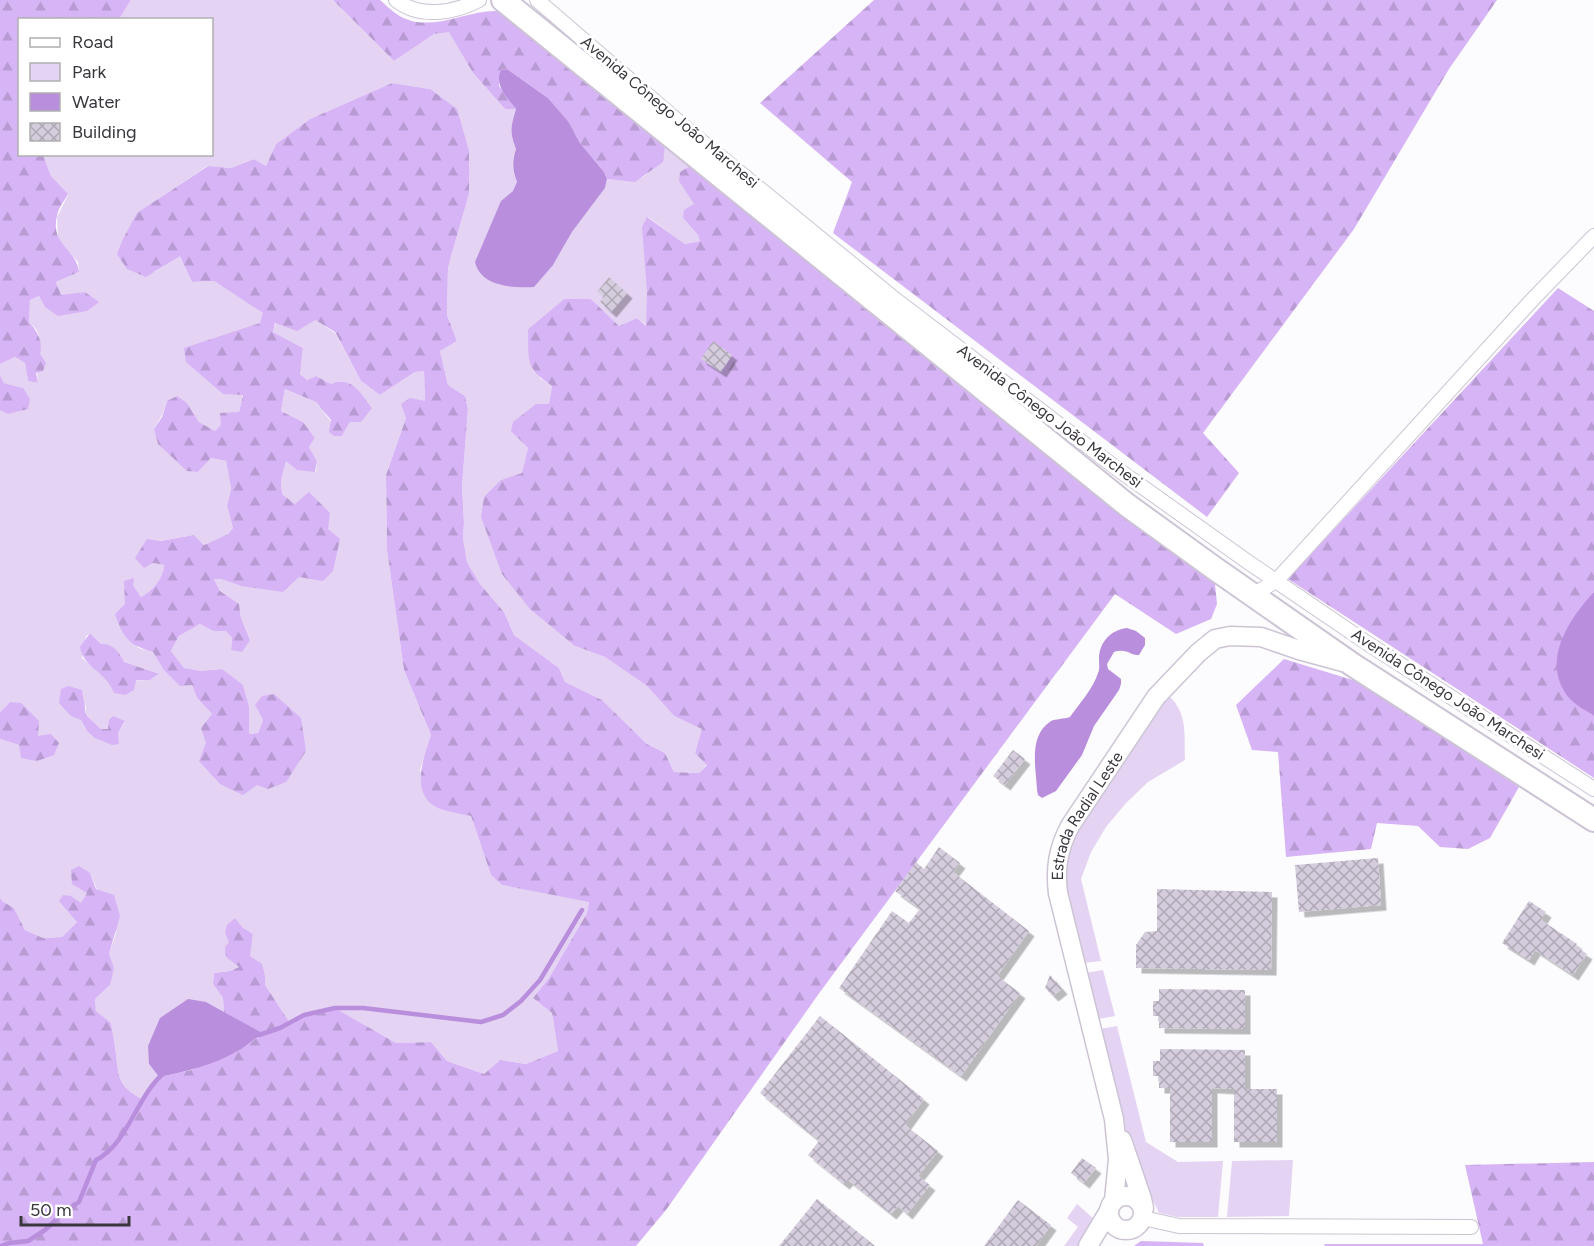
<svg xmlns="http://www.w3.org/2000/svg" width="1594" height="1246" viewBox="0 0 1594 1246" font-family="Figtree,sans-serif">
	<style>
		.green { fill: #e4d3f3; fill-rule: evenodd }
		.forest { fill: url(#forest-firs) }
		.water { fill: #b98edd }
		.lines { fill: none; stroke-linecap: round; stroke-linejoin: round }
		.stream { stroke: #b98edd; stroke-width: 4.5 }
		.building { fill: url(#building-cross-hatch); filter: url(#shadow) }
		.minor-casing { stroke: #ccc4d4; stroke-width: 16 }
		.tertiary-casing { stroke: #ccc4d4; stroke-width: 21 }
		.primary-casing { stroke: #ccc4d4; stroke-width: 26 }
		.minor { stroke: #fff; stroke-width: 14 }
		.tertiary { stroke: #fff; stroke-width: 18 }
		.primary { stroke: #fff; stroke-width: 22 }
		.labels { text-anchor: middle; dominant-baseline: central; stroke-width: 6; stroke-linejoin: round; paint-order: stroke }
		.street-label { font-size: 16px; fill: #3a363d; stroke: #fff }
	</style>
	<defs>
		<pattern id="forest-firs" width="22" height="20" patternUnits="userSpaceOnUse" patternTransform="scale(1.5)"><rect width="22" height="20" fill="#d7b4f5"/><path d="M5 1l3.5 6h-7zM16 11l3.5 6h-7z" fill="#b99bd3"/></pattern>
		<pattern id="building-cross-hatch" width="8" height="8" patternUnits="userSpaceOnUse" patternTransform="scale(1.5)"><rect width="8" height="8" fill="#d5cddd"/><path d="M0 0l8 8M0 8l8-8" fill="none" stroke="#aea7b4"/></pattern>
		<filter id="shadow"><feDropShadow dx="5.5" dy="5.5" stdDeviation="0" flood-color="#0004"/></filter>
	</defs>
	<rect width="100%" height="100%" fill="#fcfbfe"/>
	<!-- green -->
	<path class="green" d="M131,0H333L394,61L434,34L449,31L473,73L505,109H516C511,127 509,132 516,149C511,161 512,169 517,182L514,191L501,201L553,265L572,232L605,188L607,179C648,183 646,179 665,144L692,165L694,204L683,218L698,235L700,241L685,244L648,217L647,326L637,318L619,326L591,299H564L528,329L540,378L552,386L549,405L512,431L528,448L522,474L501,480L575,646L605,657L647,686L674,716L703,729L695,753L707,764L699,773L674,772L665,753L647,744L602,700L565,682L559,668L514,635L504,612L480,584L467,562L463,538L464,523L462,486L468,409L465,396L448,385L440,351L457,341L447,315L448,267L469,194L430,89L392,83L310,119L276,144L266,166L254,159L231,168L207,166L138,213L155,272L180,255L192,282L214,281L264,313L261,323L209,380L223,394H243L239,412L215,431L199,422L187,403L167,401L162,415L154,429L198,472L211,458L226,461L231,489L227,506L233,528L228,534L204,545L194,535L159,541L153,563L164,565C163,581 153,590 141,597L133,585L124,581L138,648L153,652L163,669L192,685L197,698L212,714L257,785L306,751L255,705L263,720L258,733L249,734V707L222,669L202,671L184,668L171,651L179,636L200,624L213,631H226L232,638L231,649L250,640L241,618L239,604L220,591L214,579H221L241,586L295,504L282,494L281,480L286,460L316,472L317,461L309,447L315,438L303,422L281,411L285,389L316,402L342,436L350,422L331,384L316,376L307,380L300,374L303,348L273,332L276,322L315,320L335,333L361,381L380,395L415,372L424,371L425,401L406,418L386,475L387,550L404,670L431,735L420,770L436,807L471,816L491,875L502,885L589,901L587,913L549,978L533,998L552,1013L558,1051L526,1064L500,1060L484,1074L447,1061L431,1042L396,1043L335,1008L304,1015L290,1023L265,985V976L249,956L253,934L242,927L230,942L239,967L230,971L214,973L213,984L223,998L224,1012L206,1002L149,1064L159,1077L142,1099C115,1085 119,1074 115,1047C114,1039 112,1031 111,1023L96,1011L95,999L110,985L109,954L116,933L90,873L87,893L81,904L71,896L77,922L62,937L43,938L25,930L14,908L2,901L0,897V739L19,745L38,736L10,702L0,712V410L9,414L23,388L4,383L0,375V364L15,357L25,363L28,381L38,383C35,367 44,349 38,333C37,329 32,325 29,322L30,300L39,296L45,307L85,292L61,296L56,282L79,272L78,262L58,239L57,217L68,195L51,176L43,155L212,154V20L119,19ZM90,633L101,644L124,662L158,675L150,680L109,681L82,658L86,636ZM86,704V715L101,729H109L125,722L118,733L87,731L81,720Z
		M1169,696C1188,713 1184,736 1185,760L1148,782L1126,803L1106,827L1091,852L1081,879L1101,961L1084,963L1067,892L1065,860L1078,828Z
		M1103,970L1115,1016L1098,1019L1086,973Z
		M1117,1026L1146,1142L1178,1162L1223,1161L1218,1217H1178L1159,1213L1142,1178L1129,1143L1100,1029Z
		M1293,1160L1289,1216L1227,1217L1232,1161Z
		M1077,1204L1095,1220L1078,1246H1064L1078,1227L1067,1218Z"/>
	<!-- forest -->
	<path class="forest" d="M0,0H131L119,19L20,20V154L43,155L51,176L68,194C64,201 58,209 57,216C50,245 76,248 79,272L56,282L61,295L85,292L99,302L87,311L58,316L45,307L39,296L30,300L29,322C38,332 43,341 40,354L46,363L43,371L36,373L38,383L28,381L25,363L15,357L0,364Z
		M333,0H380C386,5 392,11 398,15C430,35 466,9 499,11L665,144L663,162L635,182L607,179L604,172L580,143L568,121L548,98L507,69L501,70L499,86L516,109H505L473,73L449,32L434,34L394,61Z
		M874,0H1497L1449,69L1354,229L1203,433L1239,473L1207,517L833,233L852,182L760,103Z
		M392,83L430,89L457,109L469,151V194L448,267L447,315L457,341L440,351L448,385L465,396L468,409L462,486L464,523L463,538L467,562L480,584L504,612L514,635L559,668L565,682L602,700L647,744L665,753L674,772L699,773L707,765L695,753L702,729L674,716L647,686L605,657L575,646L530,609L502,574L481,517L484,497L501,480L522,473L528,448L511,431L513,422L536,404H549L552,386C524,367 529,360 528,329L564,299H591L619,326L637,318L646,326L647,292L642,227L647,217L685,244L700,241L698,235L683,218L684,210L694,204L679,181L680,172L692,165L1117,510L1215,584L1217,604L1211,619L1176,634L1115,594L820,992L666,1210L636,1246H0V897L2,901L14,908L25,930L43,938L62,937L77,922L59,901L63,895L71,896L81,903L87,893L72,884L71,870L79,866L90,873L96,889L114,895L120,916L109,954L114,968L110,985L95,999L96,1011L111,1023C112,1031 114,1039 115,1047C119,1074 115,1085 142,1099L159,1077L191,1070L236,1052L263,1034L224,1012L223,998L213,984L214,973L230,971L239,967L226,957L225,947L229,942L225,933L227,925L235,918L242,927L253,934L250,956L262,964L265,976V985L290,1023L304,1015L335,1008L396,1043L431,1042L447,1061L484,1074L500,1060L526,1064L558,1051L552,1013L533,998L549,978L587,913L589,902L502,885L491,875L471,816C461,814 449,812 438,808C409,795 424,756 431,735L404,670L387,550L386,475L406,418L401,404L410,398L425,401L424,371L415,372L380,395L361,381L335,332L315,320L297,331L275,323L273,332L303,348L300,374L307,380L316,376L331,384C352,375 361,394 372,408L361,422H350L342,436H334L329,432L331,420L316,402L285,389L281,411L303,422L315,438L309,447L317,461L315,472L297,470L286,461L281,480L282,494L295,504L309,492L330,513L328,529L340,539L333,571L323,581L299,577L283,592L241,586L221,579H214L220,591L239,604L241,618L250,640L242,652L231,650L232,638L226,631H213L200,624L179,636L171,651L184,668L202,671L222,669L243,685L249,707V734L258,733L263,720L255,705L262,696L274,694L301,718L306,751L286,782L268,789L257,785L243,795L220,784L199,761L206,743L201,728L212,714L197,698L192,685L180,686L163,669L153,652C128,645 123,637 115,614L125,604L124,581L134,578L133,585L141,597C153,590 163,580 164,565L153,563L144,568L135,558L147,539L160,541L194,535L204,545L228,534L233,528L227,506L231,489L226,461L211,458L198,472L187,471L158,444L154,429L162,417L167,401L177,396L187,403L199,422L215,431L221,425L220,413L239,412L243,395L223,394L186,362L184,348L260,323L263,313L214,281L192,282L180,256L146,277L127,269L117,254L123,239L137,213L208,166L231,168L254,159L266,166L276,144L310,119Z
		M1558,288L1594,311V592L1566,631L1571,700L1594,716V778L1288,579Z
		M0,375L4,383L23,388L30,399L28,409L8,414L0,410Z
		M90,633L101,644C114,644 118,651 124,662L159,674L150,680H136L134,690L125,695L114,693C105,670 84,669 80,647Z
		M1284,659L1356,681L1379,694L1519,787L1490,838L1468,849L1440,847L1418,826L1377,823L1371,849L1286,857L1278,752L1252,750L1236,705Z
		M68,686L82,690L86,715L101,729H108L109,720L113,716L125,721L118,733L119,744L112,745L95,738L87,731L81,720L71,716L59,703L61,689Z
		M10,702L21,703L39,721L38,736L51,734L59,743L54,755L37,761L21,758L19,745L0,739V712Z
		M1594,1162V1246H1325L1324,1244H1483L1465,1165Z
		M1141,1241L1203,1243L1204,1246H1134Z"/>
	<!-- water -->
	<path class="water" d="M507,69L548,98L568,121L580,143L604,172L607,179L605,188L572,232L553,265L534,287C513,288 481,287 475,262L501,201L513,191L517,182C512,169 512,161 516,149C509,131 511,127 516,109C507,97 494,86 501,70Z
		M1594,592V716C1587,711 1577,706 1571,700C1539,665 1567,621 1594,592Z
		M1127,628L1136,631L1145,638V645L1139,655C1129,656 1129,648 1114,652L1107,664L1108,669L1121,679V684L1119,690L1094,726L1082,755L1056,791L1042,798L1038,795L1037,790C1036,767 1028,736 1051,721C1055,719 1064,719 1070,717C1079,704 1093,689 1098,673C1100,669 1099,664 1099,659C1099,643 1110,630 1127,628Z
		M188,999L206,1002L264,1034C253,1039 246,1047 236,1052C213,1065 185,1072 159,1077L149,1064L148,1046L160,1018Z"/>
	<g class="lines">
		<!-- stream -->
		<path class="stream" d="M259,1035L280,1028L304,1015L335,1008H363L481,1022L503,1015L521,1001L540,980L582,910
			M1,1246L9,1243L28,1241L45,1230L64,1212L79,1202L96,1160C128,1144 137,1095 164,1073"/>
	</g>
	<!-- building -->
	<path class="building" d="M609,277L627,293L611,312L600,302L604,297L597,292Z
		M713,341L732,355L721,372L701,359Z
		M1013,750L1025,759L1005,785L993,776Z
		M939,847L960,863L953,872L1029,931L997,976L1020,993L961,1076L839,988L892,911L909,923L920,909L895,891L916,862L924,869Z
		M1378,858L1381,905L1299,912L1295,865Z
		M1157,889L1272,892L1271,970L1136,968V945L1145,932L1157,931Z
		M1529,901L1546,912L1541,920L1577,944L1575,946L1587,954L1573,975L1535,950L1529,960L1502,943Z
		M1050,975L1062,989L1053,996L1045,988Z
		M1159,989L1245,990V1029L1159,1028V1016H1153V1001H1159Z
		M820,1016L924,1099L905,1125L938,1151L918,1176L930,1185L907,1214L898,1206L891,1214L848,1180L844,1184L808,1155L819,1141L760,1093Z
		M1160,1049L1245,1050V1089H1277V1142H1234V1089L1212,1088V1142H1170V1088H1159V1076H1153V1061H1160Z
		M1082,1158L1096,1168L1084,1183L1071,1173Z
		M817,1199L875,1246H779Z
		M1018,1200L1051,1225L1036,1246H984Z"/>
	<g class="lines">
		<!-- minor casing -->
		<g class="minor-casing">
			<path id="minor" d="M396,0C420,19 454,13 479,0
				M537,0L700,140L891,296L1120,471L1248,562L1367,643L1594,789
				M1253,595L1277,580L1533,299L1594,236
				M1143,1218L1179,1226L1471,1227"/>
		</g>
		<!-- tertiary casing -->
		<g class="tertiary-casing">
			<g id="tertiary">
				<path d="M1122,1140L1142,1199L1144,1208"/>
				<circle cx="1126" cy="1213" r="17"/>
				<path id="s1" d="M1114,1201L1118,1159L1114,1119L1058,893C1055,868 1058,849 1070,826L1156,697L1198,653L1215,639L1230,636L1261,637L1299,650L1343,662"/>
				<path d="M1088,1246L1109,1211"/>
			</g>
		</g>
		<!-- primary casing -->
		<g class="primary-casing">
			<path id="primary" d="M503,0L1127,505L1214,568L1353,665L1594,820"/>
		</g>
		<!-- minor -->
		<use href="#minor" class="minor"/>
		<!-- tertiary -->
		<use href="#tertiary" class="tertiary"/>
		<!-- primary -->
		<use href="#primary" class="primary"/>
	</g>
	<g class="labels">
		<!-- street labels -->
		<g class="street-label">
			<text transform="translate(670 112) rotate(40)">Avenida Cônego João Marchesi</text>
			<text transform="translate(1050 416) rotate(37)">Avenida Cônego João Marchesi</text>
			<text transform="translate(1448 694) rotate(33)">Avenida Cônego João Marchesi</text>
			<text stroke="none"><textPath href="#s1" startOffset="400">Estrada Radial Leste</textPath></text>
		</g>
	</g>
	<!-- legend -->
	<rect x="18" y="18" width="195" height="138" fill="#ffffff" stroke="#b0afb1" stroke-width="1.5"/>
	<rect x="30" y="38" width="30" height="9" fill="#ffffff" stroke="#b0afb1" stroke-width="1.5"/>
	<text x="72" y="48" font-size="18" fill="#3a363d">Road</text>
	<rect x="30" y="63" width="30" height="18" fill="#e4d3f3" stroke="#b0afb1" stroke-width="1.5"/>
	<text x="72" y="78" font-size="18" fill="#3a363d">Park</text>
	<rect x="30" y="93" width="30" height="18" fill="#b98edd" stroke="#b0afb1" stroke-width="1.5"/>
	<text x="72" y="108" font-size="18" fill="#3a363d">Water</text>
	<rect x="30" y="123" width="30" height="18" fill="url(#building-cross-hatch)" stroke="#b0afb1" stroke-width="1.5"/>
	<text x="72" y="138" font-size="18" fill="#3a363d">Building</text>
	<!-- scale -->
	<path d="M21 1216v9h108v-9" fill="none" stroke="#3a363d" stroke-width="3"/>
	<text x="30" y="1216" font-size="18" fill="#3a363d" stroke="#ffffff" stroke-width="4.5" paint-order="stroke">50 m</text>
</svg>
